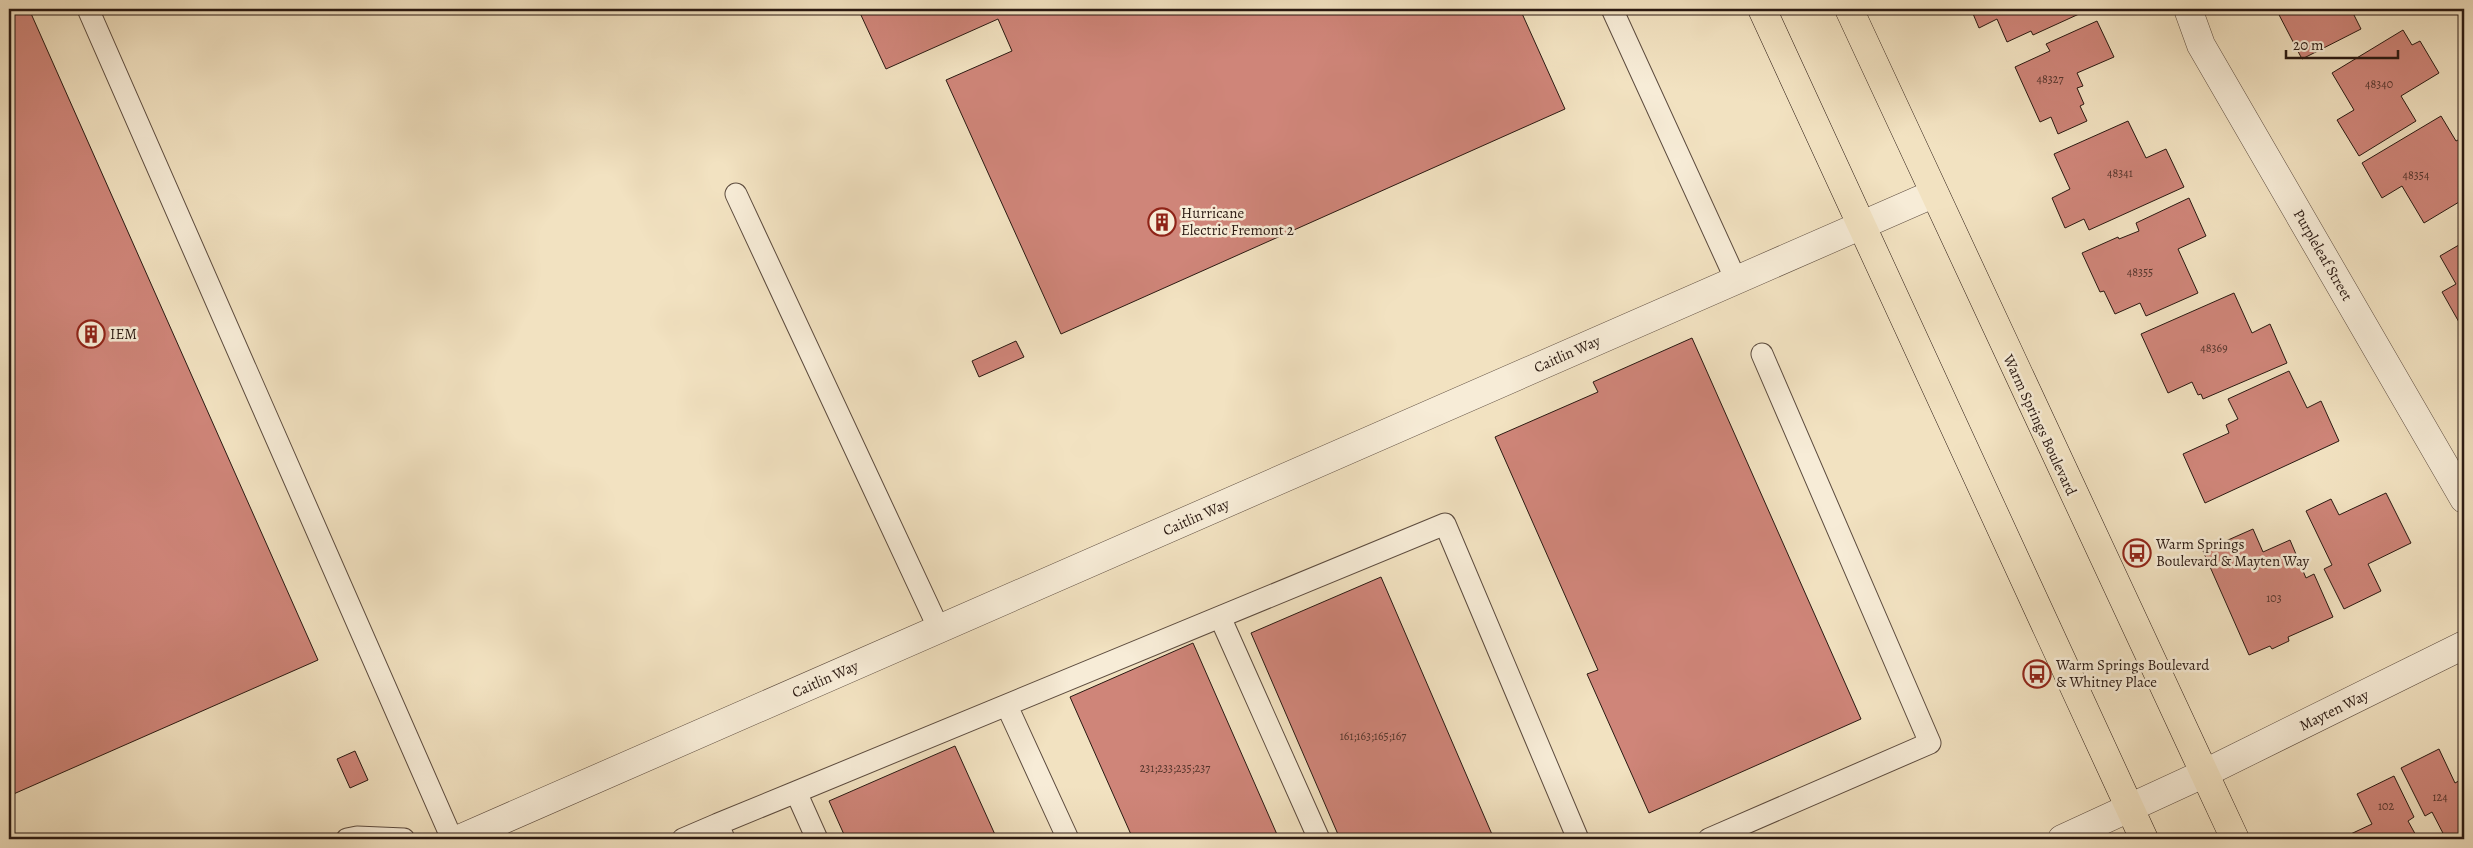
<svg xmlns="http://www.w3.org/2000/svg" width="2473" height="848" viewBox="0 0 2473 848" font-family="Alegreya,serif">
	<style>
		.building { fill: #cf8579; stroke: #2a1912 }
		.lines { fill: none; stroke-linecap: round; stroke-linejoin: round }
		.lane-casing { stroke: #5c4b3e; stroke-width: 23 }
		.street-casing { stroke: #5c4b3e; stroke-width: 29 }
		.primary-casing { stroke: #2a1912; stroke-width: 29 }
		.lane { stroke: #f7ecd7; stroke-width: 21 }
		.street { stroke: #f7ecd7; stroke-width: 28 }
		.primary { stroke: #f2e2c1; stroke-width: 28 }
		.labels { text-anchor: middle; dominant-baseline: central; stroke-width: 5; stroke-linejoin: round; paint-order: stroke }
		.number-label { font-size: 12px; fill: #53342c }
		.poi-label { font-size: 15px; fill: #2a1912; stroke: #f7ecd7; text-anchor: start }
		.street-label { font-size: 15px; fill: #2a1912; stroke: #f7ecd7 }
	</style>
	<rect width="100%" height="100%" fill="#f2e2c1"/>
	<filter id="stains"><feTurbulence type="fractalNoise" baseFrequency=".004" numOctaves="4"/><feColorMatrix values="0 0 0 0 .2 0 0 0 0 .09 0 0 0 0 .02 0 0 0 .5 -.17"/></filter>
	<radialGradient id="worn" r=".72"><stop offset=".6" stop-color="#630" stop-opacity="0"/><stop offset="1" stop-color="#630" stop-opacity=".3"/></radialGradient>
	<!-- building -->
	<path class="building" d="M9,9H29L318,660L9,796Z
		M869,9H1520L1565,109L1061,334L946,80L1012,51L998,19L886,69L860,13Z
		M1971,9H2090L2033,35L2031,31L2007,42L1997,19L1979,28Z
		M2276,9H2351L2361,29L2302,59Z
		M2097,21L2114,57L2077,73L2083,86L2077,88L2084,104L2080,106L2087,121L2058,134L2051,117L2040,122L2015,67L2050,51L2046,44Z
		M2403,30L2412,45L2420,41L2439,73L2401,96L2416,121L2359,156L2337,120L2354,110L2332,73Z
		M2441,116L2456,141L2464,137V199L2424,223L2402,186L2382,198L2362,163Z
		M2128,121L2146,158L2166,149L2184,187L2089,230L2084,219L2065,228L2052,198L2070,189L2054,154Z
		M2189,198L2206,236L2178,249L2198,293L2146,316L2140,303L2115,314L2104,291L2100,292L2082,253L2118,237L2119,239L2139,231L2136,223Z
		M2464,242V331L2442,292L2456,284L2440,256Z
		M2234,293L2252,333L2270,324L2287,363L2203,399L2201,394L2198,395L2192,382L2168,393L2141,334Z
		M1692,338L1861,719L1649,813L1587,674L1598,670L1495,437L1598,392L1593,382Z
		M1016,341L1024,357L979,377L972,361Z
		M2289,371L2307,408L2321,401L2339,441L2205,503L2183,454L2229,433L2226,425L2238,419L2228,399Z
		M2386,493L2411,543L2368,564L2381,591L2344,609L2324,569L2332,565L2306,511L2331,499L2339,515Z
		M2253,529L2263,552L2290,540L2306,578L2314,574L2333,617L2288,637L2289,641L2272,649L2270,646L2249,655L2203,551Z
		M1381,577L1494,839H1340L1251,633Z
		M1193,643L1279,839H1133L1070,697Z
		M955,746L997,839H846L829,801Z
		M2439,749L2455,783L2464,778L2463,839H2446L2432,812L2425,816L2401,768Z
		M355,751L368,780L350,788L337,759Z
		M2394,776L2414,817L2408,821L2418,839H2340L2372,824L2357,794Z"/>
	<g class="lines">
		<!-- lane casing -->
		<g class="lane-casing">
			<path id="lane" d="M88,9L452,839
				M1612,9L1736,280
				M736,194L939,629
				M1220,617L1319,839
				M1007,706L1068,839
				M796,792L1445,524L1578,839
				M718,824L796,792L817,839
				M347,839L357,837L404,839
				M683,839L718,824L724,839
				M1709,839L1930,743L1762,354"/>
		</g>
		<!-- street casing -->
		<g class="street-casing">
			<path id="street" d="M2188,9L2201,45L2464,499
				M459,839L1933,194
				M2062,839L2203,774L2464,645"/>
		</g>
		<!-- primary casing -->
		<g class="primary-casing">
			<path id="primary" d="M1762,9L2144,839
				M1849,9L2235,839"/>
		</g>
		<!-- lane -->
		<use href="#lane" class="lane"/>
		<!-- street -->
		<use href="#street" class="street"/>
		<!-- primary -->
		<use href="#primary" class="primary"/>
	</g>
	<!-- icons -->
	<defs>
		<g id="building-ring" transform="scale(1.4375)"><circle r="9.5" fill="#f7ecd7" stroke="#8f2418" stroke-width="1.5"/><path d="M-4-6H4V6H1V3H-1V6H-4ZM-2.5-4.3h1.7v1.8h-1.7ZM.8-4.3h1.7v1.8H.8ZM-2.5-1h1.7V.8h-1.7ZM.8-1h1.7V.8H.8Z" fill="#8f2418"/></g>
		<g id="bus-ring" transform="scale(1.4375)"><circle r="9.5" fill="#f7ecd7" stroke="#8f2418" stroke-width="1.5"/><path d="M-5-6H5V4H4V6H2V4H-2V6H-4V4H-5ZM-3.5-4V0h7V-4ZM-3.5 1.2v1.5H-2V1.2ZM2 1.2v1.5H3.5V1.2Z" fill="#8f2418"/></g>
	</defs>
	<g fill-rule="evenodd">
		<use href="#building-ring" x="1162" y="222"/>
		<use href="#building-ring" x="91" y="334"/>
		<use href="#bus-ring" x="2137" y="553"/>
		<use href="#bus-ring" x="2037" y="674"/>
	</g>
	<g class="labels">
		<!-- number labels -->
		<g class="number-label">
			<text x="2050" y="79">48327</text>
			<text x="2379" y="84">48340</text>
			<text x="2120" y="173">48341</text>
			<text x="2416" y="175">48354</text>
			<text x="2140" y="272">48355</text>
			<text x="2214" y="348">48369</text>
			<text x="2274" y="598">103</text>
			<text x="1373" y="736">161;163;165;167</text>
			<text x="1175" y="768">231;233;235;237</text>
			<text x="2440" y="797">124</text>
			<text x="2386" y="806">102</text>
		</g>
		<!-- poi labels -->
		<g class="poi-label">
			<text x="1181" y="213">Hurricane<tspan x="1181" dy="17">Electric Fremont 2</tspan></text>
			<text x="110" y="334">IEM</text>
			<text x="2156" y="544">Warm Springs<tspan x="2156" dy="17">Boulevard &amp; Mayten Way</tspan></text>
			<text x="2056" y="665">Warm Springs Boulevard<tspan x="2056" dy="17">&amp; Whitney Place</tspan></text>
		</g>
		<!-- street labels -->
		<g class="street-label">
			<text transform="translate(2323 255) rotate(60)">Purpleleaf Street</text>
			<text transform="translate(1567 354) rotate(-24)">Caitlin Way</text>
			<text transform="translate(2040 425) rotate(65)">Warm Springs Boulevard</text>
			<text transform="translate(1196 517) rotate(-24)">Caitlin Way</text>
			<text transform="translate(825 679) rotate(-24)">Caitlin Way</text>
			<text transform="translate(2334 710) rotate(-26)">Mayten Way</text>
		</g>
	</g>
	<!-- margin -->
	<rect width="2473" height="848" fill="none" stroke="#f2e2c1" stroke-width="30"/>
	<rect x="10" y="10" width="2453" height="828" fill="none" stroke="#2a1912" stroke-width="2.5"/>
	<rect x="15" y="15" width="2443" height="818" fill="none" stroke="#2a1912"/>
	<!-- scale -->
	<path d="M2286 50v8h112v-8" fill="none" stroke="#2a1912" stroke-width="2.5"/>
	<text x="2293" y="50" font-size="15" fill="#2a1912" stroke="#f7ecd7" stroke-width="4" paint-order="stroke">20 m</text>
	<rect width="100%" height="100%" filter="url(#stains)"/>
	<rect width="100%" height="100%" fill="url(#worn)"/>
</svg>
